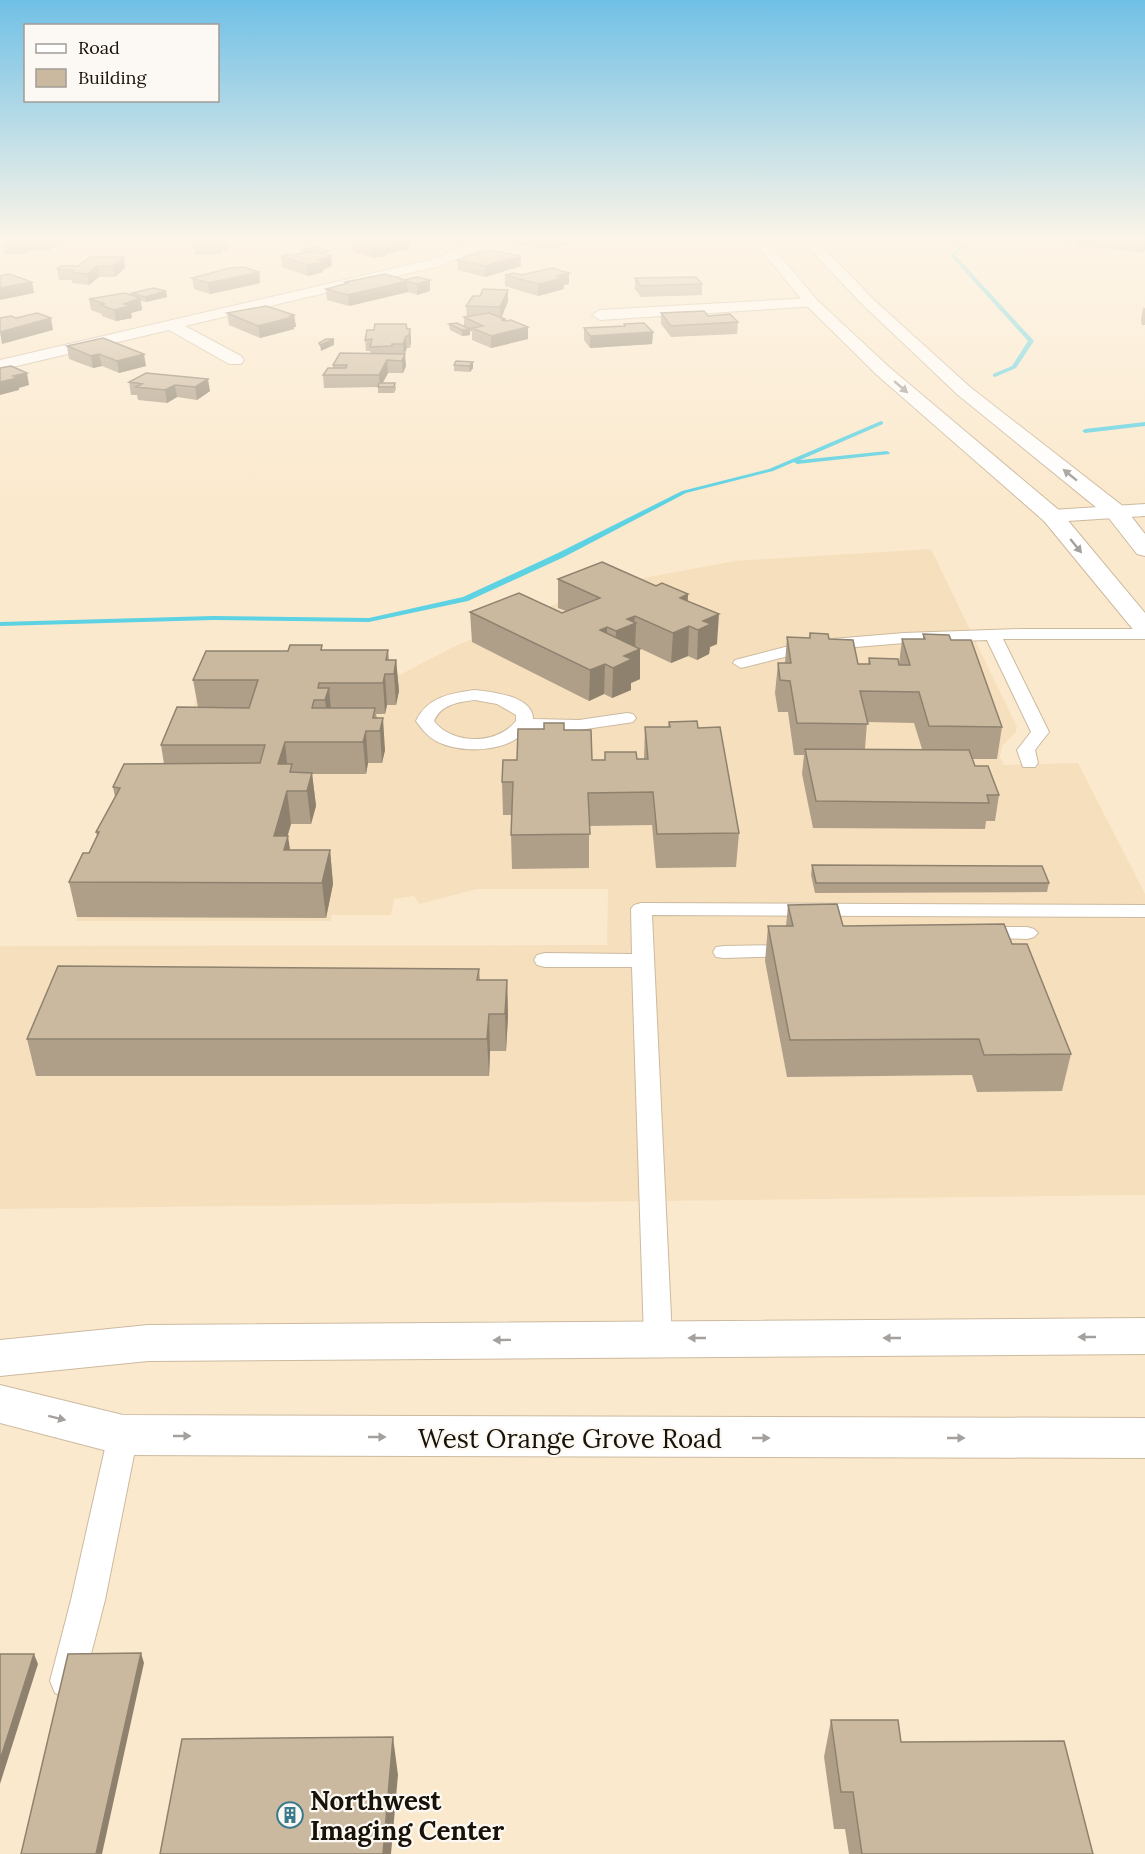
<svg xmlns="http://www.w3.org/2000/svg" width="1145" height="1854" viewBox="0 0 1145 1854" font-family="Lora,serif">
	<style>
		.built { fill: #f6dfbd }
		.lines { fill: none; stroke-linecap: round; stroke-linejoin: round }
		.stream { fill: #5dd2e3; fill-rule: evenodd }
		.service-casing { stroke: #ccbaa0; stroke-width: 2 }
		.minor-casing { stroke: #ccbaa0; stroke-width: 2 }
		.primary-casing { stroke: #ccbaa0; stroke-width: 2 }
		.service { fill: #fff; fill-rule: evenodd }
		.minor { fill: #fff; fill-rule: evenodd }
		.primary { fill: #fff; fill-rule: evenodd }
		.wall { fill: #af9f89; fill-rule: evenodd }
		.shaded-wall { fill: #8e826f }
		.building { fill: #cbb99f; stroke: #8e826f; stroke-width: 1.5 }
		.oneway { fill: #a3a09d }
		.labels { text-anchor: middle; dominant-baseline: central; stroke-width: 4.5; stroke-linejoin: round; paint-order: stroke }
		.near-street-label { font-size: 26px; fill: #191209; stroke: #fcf8f3 }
		.near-poi-label { font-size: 26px; font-weight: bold; fill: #191209; stroke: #fcf8f3; text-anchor: start }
	</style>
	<rect width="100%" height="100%" fill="#fbe9cd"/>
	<!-- built -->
	<path class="built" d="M931,549L1017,727L1015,733L1002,746L1000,757L1004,765L1078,763L1145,894V1195L0,1209V946L607,945L608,889H477L419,904L414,896L394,899L391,915H332L331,921H76L90,888L160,787L205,678L392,679L451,648L595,587L735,561Z"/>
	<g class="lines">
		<!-- stream -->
		<path class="stream" d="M968,239H973L955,255L1034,341L1016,368L995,377L993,376V374L1012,366L1028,341L950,255Z
			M881,421L883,422V424L800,460L887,451L890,453L889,454L797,464L794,462L773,471L686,493L564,557L468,601L369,622L213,620L0,626V622L213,616L369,618L463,597L558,553L682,491L769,469Z
			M1145,422V426L1085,433L1082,431L1085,429Z"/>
		<!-- service casing -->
		<g class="service-casing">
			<path id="service" d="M1021,629H1145V639H1003L1049,732L1035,750L1038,763L1035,767H1023L1017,750L1031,732L987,640L904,643L808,651L741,668L733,663L735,660L808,641L904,633Z
				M475,690C492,692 533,696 533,719L579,720L627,713L633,714L636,718L633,722L627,723L579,730L527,729C509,753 461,754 436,741C427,736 422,729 416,721C427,697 451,693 475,690ZM475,700L497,704L516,715V721C497,745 452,745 434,721C441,704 459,702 475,700Z
				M641,903L1145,905V917L652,915L672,1338L668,1346L658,1349L648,1346L644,1338L632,967H545L537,965L534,960L537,955L545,953L632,954L631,909L634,905Z
				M980,927H1027L1034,929L1038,933L1034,937L1027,939L973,937L969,933L973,929Z
				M787,945L795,946L798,951L795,956L724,958L716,957L713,952L716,947L724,946Z
				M123,1422L134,1426L138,1435L105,1600L84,1681L79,1693L67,1698L55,1693L50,1681L71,1600L108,1435L112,1426Z"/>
		</g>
		<!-- minor casing -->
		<g class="minor-casing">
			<path id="minor" d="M484,239H504L440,266L185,326L241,356L244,360L241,364H229L169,330L0,370V360L430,260Z
				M812,298L817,300L820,303L817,306L600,320L592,315L600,310Z
				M1145,504V516L1052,522L1044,521L1041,516L1044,511L1052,510Z"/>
		</g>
		<!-- primary casing -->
		<g class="primary-casing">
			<path id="primary" d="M752,239H766L817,300L889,367L1060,511L1145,613V635L1136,633L1044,521L877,375L807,306Z
				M800,239H815L874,300L970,387L1124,507L1145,534V556L1137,554L1108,517L958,395L864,306Z
				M1145,1318V1354L148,1361L0,1376V1340L148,1325Z
				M0,1385L123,1415L1145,1418V1458L123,1455L0,1423Z"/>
		</g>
		<!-- service -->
		<use href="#service" class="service"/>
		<!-- minor -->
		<use href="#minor" class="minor"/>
		<!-- primary -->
		<use href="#primary" class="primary"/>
	</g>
	<!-- wall -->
	<path class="wall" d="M9,239H58V243L50,250H32L24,254H5L3,243Z
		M227,239V251H222V254L195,255L193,244Z
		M359,239H410V249L386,254V256L373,258L353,252L352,242L359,240Z
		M512,239H570V242L552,249L512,245Z
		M1058,239H1145L1141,253L1096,247H1075L1076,243L1058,240Z
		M301,250L331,256L332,266L323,270V272L308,276L282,267L281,256L302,254Z
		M521,256V266L485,277L458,270L457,260Z
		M124,257L125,268L115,277H99L89,285L72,283V280H59L57,269L78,266Z
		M259,272L260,283L210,294L194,289L192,278Z
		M505,275H522L569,284L564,285V289L538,296L505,286Z
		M417,277L430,291L417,295L408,292L349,306L327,300L326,289L345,284V282L405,280Z
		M635,278L702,284V295L641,297L635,289Z
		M166,291L167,297L146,302L141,301L142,310L131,313L132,318L116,321L102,316V314L91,310L89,299L132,296V293Z
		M508,301L501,317L505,319L506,321L528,339L491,348L472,340V332L470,331V335L462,336L450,330L449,324L464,326V317H467L466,306Z
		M1143,308H1145V325H1142L1141,320Z
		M227,313L294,315L296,327H294V329L260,338L229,325Z
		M661,313L708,316L738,322L737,334L671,337L661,324Z
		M624,324L653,332L652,344L590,348L584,340V328L624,326Z
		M407,329H410L411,341L410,348H407L404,354L406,366L403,373H388L383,383H395L396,389L394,393H378V387L324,388L323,375L333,368V365L371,353L370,351H366L365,340Z
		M103,338L146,366L119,373L102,366L93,368L69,359L67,346Z
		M473,362V368L470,372L454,371V365Z
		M146,373L210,391L197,400L177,397L167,403L138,400L137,395H131L129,382Z
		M558,579L688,601L717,644L710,647L709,654L697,660L688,656L671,663L635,646L640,679L631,683V690L612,698L604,694L589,701L472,642L470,612L562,613L566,611L558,608Z
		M810,633L829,639L858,664H868L869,658L899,664L902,639H923V634L951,640L1002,727L997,759H972L975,766L999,795L995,821H986L985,829L813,828L802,774L804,755H794L788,712H778L775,693L778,663H785L787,637L809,638ZM867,722L914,723L922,749H865Z
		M322,645V650H388L389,660H396L399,691L396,705H387L385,714H376L385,750L382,763H368L366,774H312L316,806L311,824H291L287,836L290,850H330L333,884L326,918L77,917L69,882L89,853L97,836L96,832L115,797L113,787L164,764L161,745L198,707L193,680L288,651Z
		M669,722L698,728L739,833L736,867L656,868L652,825L589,826V868L512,869L511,835L512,815H503L502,782L517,760L564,730L592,760L644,759L645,727H668Z
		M812,865L1049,883L1047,892L815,893L811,875Z
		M788,905L843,926L1012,944L1071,1054L1062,1091L977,1092L972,1075L787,1077L765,961L768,926H786Z
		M479,969L480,980H507L508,1016L506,1051H490L489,1076H36L27,1039Z
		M831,1720L901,1742L1093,1854H849L845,1829H834L824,1757Z"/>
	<!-- shaded-wall -->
	<path class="shaded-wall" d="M49,239H58V243L50,250L48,240Z
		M226,239H227L228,245L227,251Z
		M407,239H410V249L386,254V256L373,258L372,248L382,244Z
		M552,239H570V242L552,249Z
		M30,240L32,250L24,254L22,243Z
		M1145,241V250L1141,253L1143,242Z
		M331,256L332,266L323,270V272L308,276L307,265Z
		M521,256V266L485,277V266Z
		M124,257L125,268L115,277L113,266Z
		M97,266L99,277L89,285L87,274Z
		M259,272L260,283L210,294L208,283Z
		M569,273V284L564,285V289L538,296V284L556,276Z
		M430,280V291L417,295V284Z
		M407,281L408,292L349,306L348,295Z
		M32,282L34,293L0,300V288Z
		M508,290V301L501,319L500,307Z
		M166,291L167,297L146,302L145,297Z
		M140,298L142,310L131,313L132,318L116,321L114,310L124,304Z
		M294,315L296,327H294V329L260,338L258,326Z
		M51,318L53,330L2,344L0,332Z
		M528,327V339L491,348V336Z
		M410,329L411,341L410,348L409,336Z
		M470,329V335L462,336V330Z
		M653,332L652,344L590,348V336Z
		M406,336L407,348L404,356L403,344Z
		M334,339V345L321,351L320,345Z
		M99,354L102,366L93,368L91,356Z
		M144,354L146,366L119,373L117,361Z
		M405,354L406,366L403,373L402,361Z
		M387,360L388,373L380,387L379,375Z
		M473,362V368L470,372L469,366Z
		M27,373L29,385L19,388V390L0,395V382L13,376Z
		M208,379L210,391L197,400L195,387Z
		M175,385L177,397L167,403L165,390Z
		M688,594L687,623L680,598Z
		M719,614L717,644L710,647L709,654L697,660L698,630L703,621Z
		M635,616L634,624L636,623L635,651L640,649V679L631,683V690L612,698L613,668L615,661L616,631L627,619Z
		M689,626L688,656L671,663L673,633Z
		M607,627V657L600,630Z
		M396,660L399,691L396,705L394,674Z
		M605,664L604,694L589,701L590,670Z
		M385,674L387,705L385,714L383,683Z
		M329,688L332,720L329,732L325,700Z
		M383,718L385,750L382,763L380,731Z
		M366,731L368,763L366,774L363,742Z
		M285,742L288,774L278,764Z
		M312,773L316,806L311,824L307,791Z
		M287,791L291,824L278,870L274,836Z
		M288,836L293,870L289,884L284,850Z
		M330,850L333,884L326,918L322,883Z
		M507,980L508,1016L506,1051L505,1014Z
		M489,1014L490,1051L489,1076L487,1039Z
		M141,1653L144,1663L102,1854H96Z
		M34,1654L38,1664L0,1784V1760Z
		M393,1737L398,1775L391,1854H383Z"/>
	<!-- building -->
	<path class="building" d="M9,239H49L48,240H30L22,243H3Z
		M195,239H226V241H221L220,244H193Z
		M363,239H407L382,244L385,245L372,248L352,242L364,239Z
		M1116,239H1145V241L1143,242Z
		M314,247L328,251L320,253L316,251L310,252L301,250Z
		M488,250L521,256L485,266L457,260Z
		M316,251L331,256L318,260L322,262L307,265L281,256Z
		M90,257H124L113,266H97L87,274L70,272L73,270L57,269L61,266H78Z
		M244,267L259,272L208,283L192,278L230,268Z
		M552,268L569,273L556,276L564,278L538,284L505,275L514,273L522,275Z
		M9,274L32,282L0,288V276Z
		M385,274L405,280L417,277L430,280L417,284L407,281L348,295L326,289L348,283L345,282Z
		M696,277L702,284L641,286L635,278Z
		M153,288L166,291L145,297L132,293Z
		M483,289L508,290L500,307L466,306L473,296H480Z
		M125,293L140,298L124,304L130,306L114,310L100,305L105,304L89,299Z
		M266,306L294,315L290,316L293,317L258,326L227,313Z
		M704,311L708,316L730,314L738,322L671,326L661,313Z
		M37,313L51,318L0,332V318L11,316L16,318Z
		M489,313L505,319L502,320L505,321L511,320L528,327L491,336L472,328L483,326L464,317Z
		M457,323L470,329L462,330L449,324Z
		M644,323L653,332L590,336L584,328L625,326L624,324Z
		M375,324H406L407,329H410L409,336H406L403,344H392V346L370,347L372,339L365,340L367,330H374Z
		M103,338L144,354L117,361L99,354L91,356L67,346Z
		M326,339H334L320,345L319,343Z
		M340,353L405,354L402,361L387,360L379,375H323L328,368H346L347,365H333Z
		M456,361L473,362L469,366L454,365Z
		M11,366L27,373L13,376L17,378L0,382V368Z
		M146,373L208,379L195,387L175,385L165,390L136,387L142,384L129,382Z
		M379,383H395L394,387H378Z
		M602,562L656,586L662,583L688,594L680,598L719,614L703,621L711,624L698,630L689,626L673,633L635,616L627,619L636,623L616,631L607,627L600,630L640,649L624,656L632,659L613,668L605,664L590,670L470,612L519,593L562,613L600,598L558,579Z
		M810,633L828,634L829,639L853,640L858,664H870L869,658L898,659L899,665H910L902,639H925L923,634L949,635L951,640H971L1002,727L929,726L919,692L860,691L868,724L797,723L790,681L780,680L778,663H791L787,637L810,638Z
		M290,645H322L321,650H388L386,660H396L394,674H385L383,683H319L318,688H329L325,700H314L312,708H375L373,718H383L380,731H366L363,742H285L278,764H292L290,772L312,773L307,791H287L274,836H288L284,850H330L322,883L69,882L83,853H89L99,832H96L120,788L113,787L124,764L260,763L265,745H161L177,707L249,708L258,680H193L206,651H288Z
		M697,721L698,728L720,727L739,833L657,834L653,792L588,793L590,834L511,835L513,782H502L503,760H517L518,729H544V723H564V730H591L592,760H605V752H636L637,759H648L645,727H670L669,722Z
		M805,749L969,750L975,766H988L999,795H987L989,803L816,801Z
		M812,865L1042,866L1049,883H816Z
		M837,904L843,926L1004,924L1012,944H1027L1071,1054L984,1055L979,1039L790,1040L768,926H793L788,905Z
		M58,966L479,969L477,980H507L505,1014H489L487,1039H27Z
		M141,1653L96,1854H21L68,1654Z
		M0,1654H34L0,1760Z
		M831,1720H898L901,1742L1064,1741L1093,1854H862L853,1792H841Z
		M393,1737L383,1854H160L182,1739Z"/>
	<!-- one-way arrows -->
	<defs><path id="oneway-solid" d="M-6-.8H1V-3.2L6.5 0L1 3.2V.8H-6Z" transform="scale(1.5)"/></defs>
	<g class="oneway">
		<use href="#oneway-solid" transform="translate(901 387) rotate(41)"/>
		<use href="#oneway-solid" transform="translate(1070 475) rotate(-141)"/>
		<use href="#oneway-solid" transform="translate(1076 546) rotate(51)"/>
		<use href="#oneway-solid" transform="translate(1087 1337) rotate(180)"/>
		<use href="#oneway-solid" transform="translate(697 1338) rotate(180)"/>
		<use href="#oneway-solid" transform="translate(892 1338) rotate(180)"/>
		<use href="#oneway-solid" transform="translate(502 1340) rotate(179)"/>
		<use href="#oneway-solid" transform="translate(57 1418) rotate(14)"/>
		<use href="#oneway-solid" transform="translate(182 1436)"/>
		<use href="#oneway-solid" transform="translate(377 1437)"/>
		<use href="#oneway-solid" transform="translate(761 1438)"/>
		<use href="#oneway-solid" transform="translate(956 1438)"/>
	</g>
	<!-- sky -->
	<linearGradient id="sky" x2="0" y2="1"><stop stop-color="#70c0e6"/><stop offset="0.48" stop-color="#fdf5e8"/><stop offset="1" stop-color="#fdf5e8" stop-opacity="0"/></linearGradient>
	<rect width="1145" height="499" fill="url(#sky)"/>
	<!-- icons -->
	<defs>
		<g id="building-ring" transform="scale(1.35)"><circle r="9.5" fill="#fcf8f3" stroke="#397a8d" stroke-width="1.5"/><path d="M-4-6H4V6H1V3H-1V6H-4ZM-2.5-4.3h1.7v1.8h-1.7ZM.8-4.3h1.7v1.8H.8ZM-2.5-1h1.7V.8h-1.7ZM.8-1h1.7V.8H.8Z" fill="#397a8d"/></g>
	</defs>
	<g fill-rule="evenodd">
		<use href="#building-ring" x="290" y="1815"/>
	</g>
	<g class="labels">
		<!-- near-street labels -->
		<g class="near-street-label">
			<text x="570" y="1438">West Orange Grove Road</text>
		</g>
		<!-- near-poi labels -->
		<g class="near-poi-label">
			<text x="310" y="1800">Northwest<tspan x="310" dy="30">Imaging Center</tspan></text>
		</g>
	</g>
	<!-- legend -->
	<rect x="24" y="24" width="195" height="78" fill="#fcf8f3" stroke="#a19c95" stroke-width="1.5"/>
	<rect x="36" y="44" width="30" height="9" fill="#ffffff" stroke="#a19c95" stroke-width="1.5"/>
	<text x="78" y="54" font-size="18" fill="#191209">Road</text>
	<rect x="36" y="69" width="30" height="18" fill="#cbb99f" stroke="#a19c95" stroke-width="1.5"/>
	<text x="78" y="84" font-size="18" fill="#191209">Building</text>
</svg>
